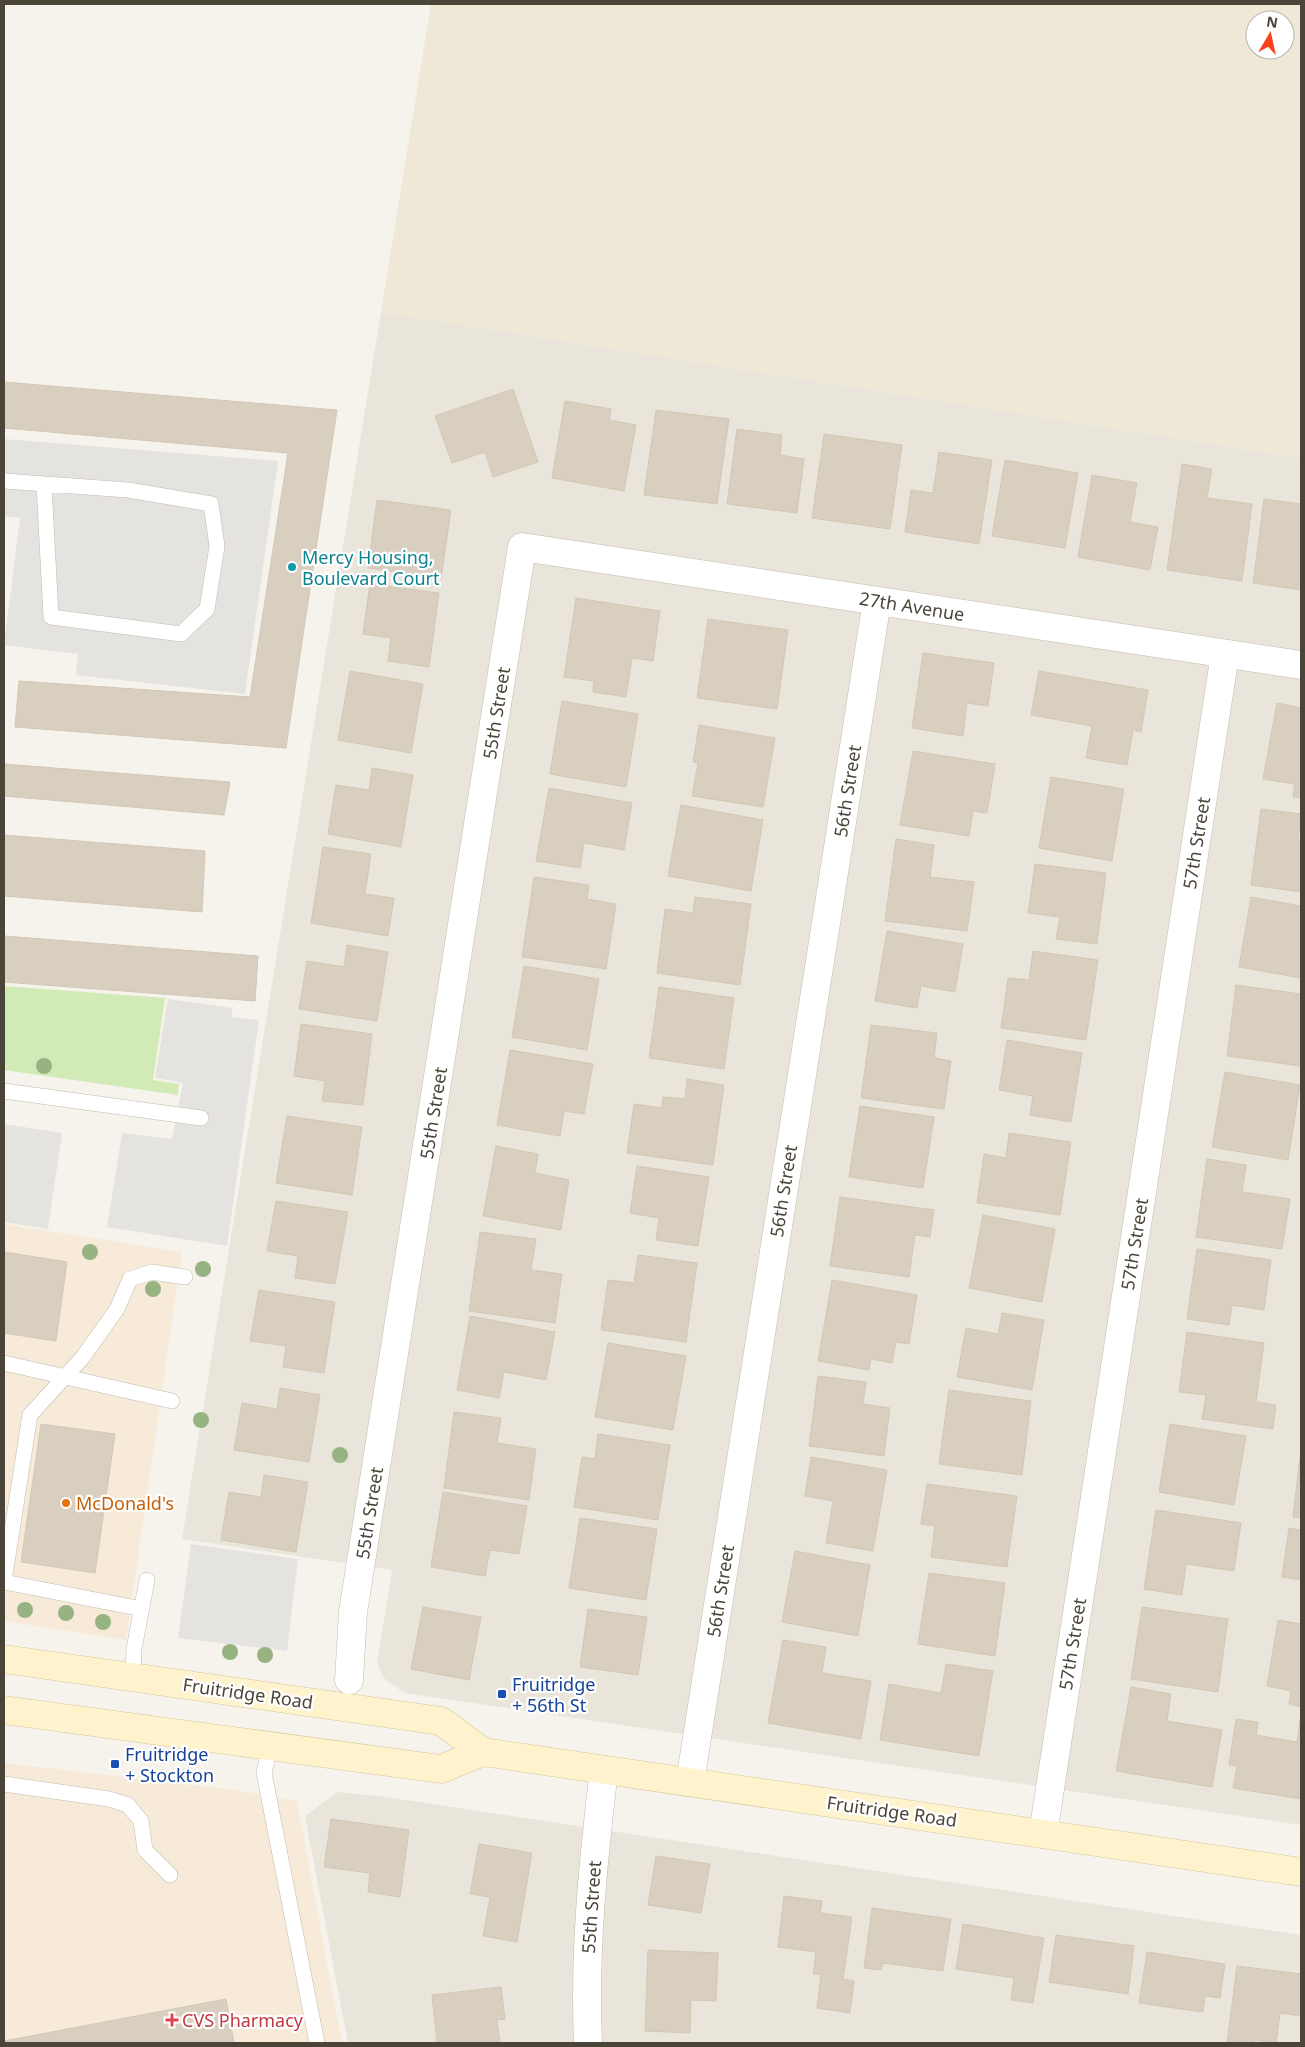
<svg xmlns="http://www.w3.org/2000/svg" width="1305" height="2047" viewBox="0 0 1305 2047" font-family="'Noto Sans',sans-serif">
	<style>
		.residential { fill: #eae5da }
		.commercial { fill: #f7ead8 }
		.education { fill: #efe8d6; fill-rule: evenodd }
		.green { fill: #d2eab5 }
		.parking { fill: #e5e3e0 }
		.building { fill: #d8cfc1; stroke: #d3c7b4 }
		.lines { fill: none; stroke-linecap: round; stroke-linejoin: round }
		.lane-casing { stroke: #c2bbae; stroke-width: 16 }
		.street-casing { stroke: #c2bbae; stroke-width: 29 }
		.secondary-casing { stroke: #d6c79b; stroke-width: 29 }
		.lane { stroke: #fff; stroke-width: 15 }
		.street { stroke: #fff; stroke-width: 28 }
		.secondary { stroke: #fff3cd; stroke-width: 28 }
		.tree { fill: #97b381 }
		.culture-dot { fill: #0f9aa8; stroke: #fff; stroke-width: 2 }
		.food-dot { fill: #e8710a; stroke: #fff; stroke-width: 2 }
		.transit-dot { fill: #1a4fb4; stroke: #fff; stroke-width: 2 }
		.health-dot { fill: #e0444e; stroke: #fff; stroke-width: 2 }
		.labels { text-anchor: middle; dominant-baseline: central; stroke-width: 4.5; stroke-linejoin: round; paint-order: stroke }
		.culture-label { font-size: 18px; fill: #0d838f; stroke: #fff; text-anchor: start }
		.street-label { font-size: 18px; fill: #4b4439; stroke: #fff }
		.food-label { font-size: 18px; fill: #c56008; stroke: #fff; text-anchor: start }
		.transit-label { font-size: 18px; fill: #164399; stroke: #fff; text-anchor: start }
		.health-label { font-size: 18px; fill: #be3a42; stroke: #fff; text-anchor: start }
	</style>
	<rect width="100%" height="100%" fill="#f6f3ec"/>
	<!-- residential -->
	<path class="residential" d="M381,312L1301,458V1825L404,1693L384,1678L377,1663L392,1570L182,1539Z
		M337,1792L386,1797L1301,1935V2043H348L305,1816Z"/>
	<!-- commercial -->
	<path class="commercial" d="M4,1224L182,1252L126,1640L4,1621Z
		M4,1763L236,1790L297,1801L342,2043H4Z"/>
	<!-- education -->
	<path class="education" d="M431,4H1301V458L381,312ZM1255,20H1285V50H1255Z"/>
	<!-- green -->
	<path class="green" d="M4,986L165,998L153,1080L179,1084L178,1095L4,1070Z"/>
	<!-- parking -->
	<path class="parking" d="M4,439L278,461L245,694L76,675L78,654L4,645L20,518L4,516Z
		M168,999L232,1008V1017L259,1020L227,1246L107,1227L122,1133L172,1139L183,1083L155,1078Z
		M4,1124L62,1133L48,1229L4,1222Z
		M191,1544L298,1559L287,1651L178,1638Z"/>
	<!-- building -->
	<path class="building" d="M4,382L337,410L286,748L15,727L19,681L250,697L288,453L4,428Z
		M513,389L538,462L493,477L485,452L452,463L435,416Z
		M565,401L611,409L609,420L636,425L624,491L552,478Z
		M656,410L729,419L717,504L644,495Z
		M737,429L782,435L780,455L804,459L797,513L727,504Z
		M824,434L902,445L890,529L812,518Z
		M939,452L992,460L979,544L905,532L911,490L933,493Z
		M1005,460L1078,473L1065,548L992,536Z
		M1182,464L1212,469L1207,498L1252,504L1242,581L1167,570Z
		M1092,475L1137,483L1130,522L1158,527L1150,570L1078,557Z
		M1264,499L1301,504V590L1253,583Z
		M377,500L451,510L441,578L368,568Z
		M370,584L439,593L429,667L388,661L391,638L363,634Z
		M576,598L660,611L653,661L632,658L626,697L593,692L594,681L564,677Z
		M708,619L788,630L777,709L697,698Z
		M923,653L994,663L988,706L967,703L963,736L912,728Z
		M350,671L423,684L411,753L338,740Z
		M1039,671L1148,690L1141,732L1133,730L1127,765L1086,758L1092,726L1031,715Z
		M562,701L638,714L626,787L550,774Z
		M1277,703L1301,708V798L1293,797L1295,784L1263,779Z
		M699,725L775,738L763,807L692,796L698,763L693,762Z
		M913,751L995,764L987,813L973,811L969,836L900,825Z
		M4,764L230,782L224,815L4,796Z
		M372,768L413,775L401,847L328,834L336,785L369,790Z
		M1051,777L1124,789L1112,861L1039,848Z
		M549,788L632,803L624,850L584,843L580,868L536,861Z
		M681,805L763,820L751,891L668,876Z
		M1261,809L1301,814L1298,841L1301,842V892L1251,885Z
		M4,835L205,851L202,912L4,896Z
		M896,839L934,845L930,877L974,882L967,931L885,921Z
		M323,847L371,854L365,894L394,898L388,936L311,923Z
		M1035,864L1106,873L1097,944L1056,939L1060,917L1028,913Z
		M534,877L589,885L587,899L616,904L606,969L522,957Z
		M695,897L751,904L740,985L657,973L665,909L693,913Z
		M1251,897L1301,906V978L1239,967Z
		M887,931L963,944L955,992L921,986L917,1008L875,1001Z
		M4,936L258,956L255,1001L4,982Z
		M347,945L388,952L377,1021L299,1009L307,961L344,967Z
		M1033,951L1098,960L1086,1040L1001,1028L1008,978L1029,980Z
		M524,966L599,979L587,1050L512,1037Z
		M1236,985L1301,994V1066L1227,1056Z
		M659,987L734,998L724,1069L649,1058Z
		M301,1024L372,1034L363,1105L322,1101L325,1081L294,1076Z
		M871,1025L937,1033L934,1058L951,1061L944,1109L861,1098Z
		M1007,1040L1082,1053L1071,1122L1030,1115L1033,1096L999,1090Z
		M510,1050L593,1064L584,1114L564,1111L560,1136L497,1125Z
		M1225,1072L1300,1085L1288,1160L1212,1147Z
		M687,1079L724,1085L713,1165L627,1153L634,1104L662,1108L663,1097L685,1099Z
		M860,1106L934,1117L923,1188L849,1177Z
		M287,1116L362,1127L352,1195L276,1183Z
		M1009,1133L1071,1142L1060,1215L977,1203L984,1154L1006,1158Z
		M496,1146L538,1154L535,1173L569,1180L561,1230L483,1216Z
		M1207,1159L1246,1165L1242,1192L1290,1199L1282,1249L1196,1237Z
		M637,1166L709,1177L698,1246L656,1240L659,1218L630,1213Z
		M840,1197L934,1210L930,1237L915,1235L909,1277L830,1266Z
		M276,1201L348,1212L335,1284L295,1278L298,1256L267,1251Z
		M983,1215L1055,1229L1042,1302L969,1288Z
		M480,1232L536,1239L531,1270L562,1274L555,1323L469,1311Z
		M1197,1249L1271,1260L1264,1310L1232,1305L1229,1325L1187,1319Z
		M4,1252L67,1262L56,1341L4,1333Z
		M638,1255L697,1263L686,1342L601,1330L608,1280L634,1283Z
		M832,1280L917,1295L909,1344L896,1342L892,1363L871,1359L869,1370L818,1361Z
		M259,1290L335,1302L324,1373L283,1367L286,1346L250,1341Z
		M1002,1313L1044,1320L1032,1390L957,1377L966,1328L998,1334Z
		M470,1316L555,1332L546,1380L504,1372L499,1398L457,1390Z
		M1187,1332L1264,1343L1256,1402L1276,1405L1273,1429L1202,1419L1206,1395L1179,1392Z
		M608,1343L686,1356L673,1430L595,1417Z
		M818,1376L866,1382L863,1404L890,1408L884,1456L809,1446Z
		M280,1388L320,1395L309,1462L234,1450L242,1403L277,1409Z
		M949,1390L1031,1401L1022,1475L939,1464Z
		M454,1412L501,1418L497,1443L536,1449L529,1500L444,1488Z
		M41,1424L115,1434L95,1573L21,1562Z
		M1170,1424L1246,1436L1234,1505L1159,1492Z
		M598,1434L670,1445L658,1520L574,1507L582,1457L595,1459Z
		M1301,1449V1518L1293,1517Z
		M811,1457L887,1470L873,1551L826,1543L833,1501L805,1496Z
		M264,1475L308,1482L296,1552L221,1540L229,1492L261,1497Z
		M927,1484L1017,1496L1007,1567L931,1557L935,1526L921,1524Z
		M443,1492L527,1506L519,1554L490,1550L485,1576L431,1567Z
		M1156,1510L1241,1523L1234,1571L1186,1564L1182,1595L1144,1589Z
		M580,1518L657,1529L646,1600L569,1588Z
		M1289,1528L1301,1530V1580L1282,1577Z
		M795,1551L870,1565L858,1636L782,1622Z
		M929,1573L1005,1583L995,1656L918,1644Z
		M423,1607L481,1617L469,1680L411,1669Z
		M1142,1607L1228,1619L1218,1692L1131,1679Z
		M588,1609L647,1617L638,1675L580,1667Z
		M1278,1620L1301,1624V1707L1289,1704L1291,1691L1267,1686Z
		M783,1640L826,1647L822,1673L871,1681L861,1739L768,1723Z
		M946,1664L993,1671L979,1756L880,1740L889,1684L941,1693Z
		M1131,1687L1171,1694L1167,1721L1222,1730L1212,1787L1116,1771Z
		M1301,1713V1799L1233,1788L1237,1766L1229,1765L1236,1719L1258,1722L1256,1735L1297,1742Z
		M331,1819L409,1830L400,1897L368,1892L370,1873L324,1867Z
		M479,1844L532,1853L517,1942L483,1936L490,1897L470,1894Z
		M656,1856L710,1864L701,1913L648,1905Z
		M784,1896L822,1901L820,1913L852,1917L843,1979L854,1981L850,2013L817,2008L821,1974H813L816,1952L778,1947Z
		M872,1908L951,1919L943,1971L883,1963L881,1970L864,1968Z
		M963,1924L1044,1938L1033,2003L1011,2000L1014,1978L956,1969Z
		M1056,1935L1134,1946L1128,1994L1049,1982Z
		M648,1950L718,1953L716,2001L691,2000L690,2033L645,2031Z
		M1147,1952L1225,1964L1220,1998L1205,1996L1203,2012L1139,2003Z
		M1237,1966L1301,1974V2016L1280,2013L1276,2043L1254,2040L1253,2043H1227Z
		M501,1987L505,2019L497,2020L500,2043H437L432,1995Z
		M226,1999L234,2043H4V2041Z"/>
	<g class="lines">
		<!-- lane casing -->
		<g class="lane-casing">
			<path id="lane" d="M4,481L128,490L211,504L217,546L207,609L181,634L51,617L44,484
				M4,1091L201,1118
				M4,1363L172,1401
				M4,1581L30,1415L83,1357L117,1309L130,1279L152,1272L185,1277
				M4,1582L142,1609
				M133,1677L134,1649L147,1580
				M270,1747L264,1773L317,2043
				M4,1784L109,1799L128,1805L141,1821L145,1850L170,1875"/>
		</g>
		<!-- street casing -->
		<g class="street-casing">
			<path id="street" d="M349,1680L353,1612L522,547L1301,665
				M690,1782L877,601
				M1043,1834L1225,654
				M588,2043C584,1951 593,1862 604,1770"/>
		</g>
		<!-- secondary casing -->
		<g class="secondary-casing">
			<path id="secondary" d="M4,1659L441,1721L483,1752L1301,1872
				M4,1710L441,1769L483,1752"/>
		</g>
		<!-- lane -->
		<use href="#lane" class="lane"/>
		<!-- street -->
		<use href="#street" class="street"/>
		<!-- secondary -->
		<use href="#secondary" class="secondary"/>
	</g>
	<!-- trees -->
	<g class="tree">
		<circle cx="44" cy="1066" r="8"/>
		<circle cx="90" cy="1252" r="8"/>
		<circle cx="203" cy="1269" r="8"/>
		<circle cx="153" cy="1289" r="8"/>
		<circle cx="201" cy="1420" r="8"/>
		<circle cx="340" cy="1455" r="8"/>
		<circle cx="25" cy="1610" r="8"/>
		<circle cx="66" cy="1613" r="8"/>
		<circle cx="103" cy="1622" r="8"/>
		<circle cx="230" cy="1652" r="8"/>
		<circle cx="265" cy="1655" r="8"/>
	</g>
	<!-- markers -->
	<circle class="culture-dot" cx="292" cy="567" r="5"/>
	<circle class="food-dot" cx="66" cy="1503" r="5"/>
	<g class="transit-dot">
		<rect x="497" y="1689" width="10" height="10" rx="2.5"/>
		<rect x="110" y="1759" width="10" height="10" rx="2.5"/>
	</g>
	<path class="health-dot" d="M169.5 2012.5h5v5h5v5h-5v5h-5v-5h-5v-5h5z"/>
	<g class="labels">
		<!-- culture labels -->
		<g class="culture-label">
			<text x="302" y="557">Mercy Housing,<tspan x="302" dy="21">Boulevard Court</tspan></text>
		</g>
		<!-- street labels -->
		<g class="street-label">
			<text transform="translate(912 606) rotate(9)">27th Avenue</text>
			<text transform="translate(496 713) rotate(-81)">55th Street</text>
			<text transform="translate(847 791) rotate(-81)">56th Street</text>
			<text transform="translate(1196 843) rotate(-81)">57th Street</text>
			<text transform="translate(433 1113) rotate(-81)">55th Street</text>
			<text transform="translate(783 1191) rotate(-81)">56th Street</text>
			<text transform="translate(1134 1244) rotate(-81)">57th Street</text>
			<text transform="translate(369 1513) rotate(-81)">55th Street</text>
			<text transform="translate(720 1591) rotate(-81)">56th Street</text>
			<text transform="translate(1072 1644) rotate(-81)">57th Street</text>
			<text transform="translate(248 1693) rotate(8)">Fruitridge Road</text>
			<text transform="translate(892 1811) rotate(8)">Fruitridge Road</text>
			<text transform="translate(591 1907) rotate(-86)">55th Street</text>
		</g>
		<!-- food labels -->
		<g class="food-label">
			<text x="76" y="1503">McDonald's</text>
		</g>
		<!-- transit labels -->
		<g class="transit-label">
			<text x="512" y="1684">Fruitridge<tspan x="512" dy="21">+ 56th St</tspan></text>
			<text x="125" y="1754">Fruitridge<tspan x="125" dy="21">+ Stockton</tspan></text>
		</g>
		<!-- health labels -->
		<g class="health-label">
			<text x="182" y="2020">CVS Pharmacy</text>
		</g>
	</g>
	<!-- border -->
	<rect width="1305" height="2047" fill="none" stroke="#4b4439" stroke-width="10"/>
	<!-- north arrow -->
	<g transform="translate(1270 35) rotate(9)"><circle r="24" fill="#ffffff" stroke="#b7b4b0"/>
	<path d="M0-4L9 19L0 12L-9 19Z" fill="#fc3f1d"/>
	<text y="-8" font-size="14" font-weight="bold" text-anchor="middle" fill="#4b4439">N</text>
	</g>
</svg>
